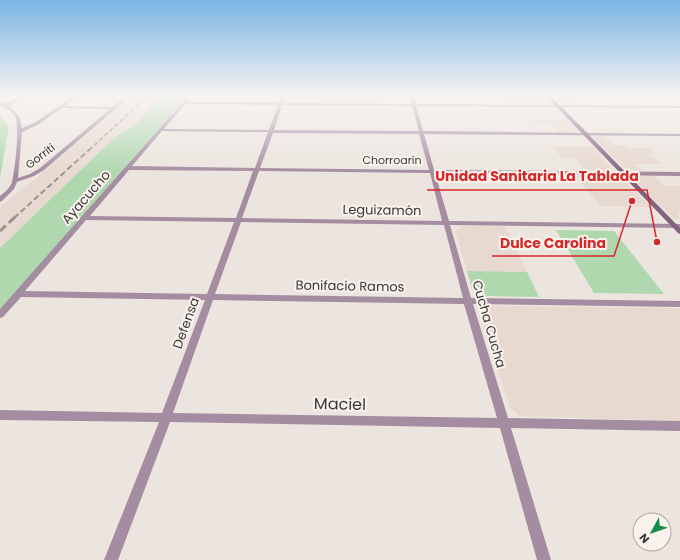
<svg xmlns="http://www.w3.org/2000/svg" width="680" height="560" viewBox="0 0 680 560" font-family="Poppins,sans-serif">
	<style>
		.built { fill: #e7d9cf }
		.green { fill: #afd8af }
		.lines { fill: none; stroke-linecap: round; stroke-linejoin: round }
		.street { fill: #a48da1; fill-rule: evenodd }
		.secondary { fill: #83627f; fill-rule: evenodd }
		.rail-far2 { stroke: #98938f; stroke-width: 1.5; stroke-dasharray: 4.5 2.5; stroke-linecap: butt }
		.rail-far1 { stroke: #98938f; stroke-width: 2; stroke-dasharray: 6 3; stroke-linecap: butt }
		.rail { stroke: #98938f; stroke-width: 3; stroke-dasharray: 8 4; stroke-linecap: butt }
		.labels { text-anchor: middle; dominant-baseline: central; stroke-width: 4; stroke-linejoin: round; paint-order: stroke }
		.far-street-label { font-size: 11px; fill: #3a3735; stroke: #f9f2ed }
		.street-label { font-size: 13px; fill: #3a3735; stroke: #f9f2ed }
		.near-street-label { font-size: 16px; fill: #3a3735; stroke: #f9f2ed }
		.leader { fill: none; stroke: #d62828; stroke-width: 1.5 }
		.callout-dot { fill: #d62828; stroke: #f9f2ed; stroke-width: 1.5 }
		.callout-label { font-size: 14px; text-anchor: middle; font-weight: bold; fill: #d62828; stroke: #f9f2ed; stroke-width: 4; stroke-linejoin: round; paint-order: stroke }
	</style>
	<rect width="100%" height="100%" fill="#ece5df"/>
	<!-- built -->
	<path class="built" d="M134,95H162L134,126L115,137L0,248V207L42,173Z
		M502,95H544L553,103L508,104Z
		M550,95H575L583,102H571L573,104H560Z
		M530,120H569L580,132L559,133L552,124H533Z
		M595,136H604L613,145H627L630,148H649L655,154H650L661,164H636L643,171L627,170L593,138Z
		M552,146L593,147L613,170H585L575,158H562Z
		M574,174L620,176L651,207L600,206Z
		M635,176H654L665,186H680V212L678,213L680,219H673L632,177Z
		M461,226L506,227L527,272L467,271L455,231Z
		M488,306L680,308V421L519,416L510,407L479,311Z"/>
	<!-- green -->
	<path class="green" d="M162,95H188L0,311V248L115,137L134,126Z
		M0,115L9,126L0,178Z
		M556,230L614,231L664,294L594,293Z
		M467,271L527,272L539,297L483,296L472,289Z"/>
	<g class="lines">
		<!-- street -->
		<path class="street" d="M23,95H29L9,106L19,116L22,128L34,123L75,95H80L65,106L113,107L127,95H132L44,170L34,176L17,182L14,189L2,201L0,202V196C5,192 10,188 12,182C15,171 20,126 15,116C12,111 5,107 0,105V102L6,104ZM62,108L110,109L40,168L30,174L18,178L22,132L38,125Z
			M189,95H193L187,102H279L282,95H286L283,103L411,104L409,95H413L416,104L680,106V108L416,106L423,131L680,134V136L424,134L434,170L680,172V176L435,173L449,221L680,224V228L450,225L471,298L680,301V307L473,304L508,418L680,421V431L511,428L551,560H537L500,428L170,422L118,560H104L159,422L0,420V410L162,413L205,300L21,297L3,317L0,318V309ZM185,104L278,105L269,130L164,129ZM282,105L412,106L419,131L274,130ZM162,131L268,132L255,168L132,166ZM273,133L419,134L429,170L260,168ZM129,170L253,171L236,218L90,216ZM259,171L430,173L442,221L242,218ZM86,220L234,222L207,294L25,291ZM241,222L444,225L463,298L215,294ZM213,300L464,304L497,418L173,413Z"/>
		<!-- secondary -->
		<path class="secondary" d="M545,95H550L680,228V234L678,233Z"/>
		<!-- rail-far2 -->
		<path class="rail-far2" d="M89,150L149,95"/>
		<!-- rail-far1 -->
		<path class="rail-far1" d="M14,218L90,149"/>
		<!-- rail -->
		<path class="rail" d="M0,231L15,217"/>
	</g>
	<!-- sky -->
	<linearGradient id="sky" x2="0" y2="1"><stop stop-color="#7ab5e4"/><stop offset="0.55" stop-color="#f6f3f1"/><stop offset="1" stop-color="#f6f3f1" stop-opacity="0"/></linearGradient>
	<rect width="680" height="174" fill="url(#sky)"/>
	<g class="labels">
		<!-- far-street labels -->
		<g class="far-street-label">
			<text transform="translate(40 156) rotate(-37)">Gorriti</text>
			<text x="392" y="160">Chorroarín</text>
		</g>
		<!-- street labels -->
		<g class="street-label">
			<text transform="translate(86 197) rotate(-49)">Ayacucho</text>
			<text transform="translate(382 210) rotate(1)">Leguizamón</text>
			<text transform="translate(350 286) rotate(1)">Bonifacio Ramos</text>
			<text transform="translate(186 323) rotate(-70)">Defensa</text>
			<text transform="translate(489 324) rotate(74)">Cucha Cucha</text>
		</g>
		<!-- near-street labels -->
		<g class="near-street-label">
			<text transform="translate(340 404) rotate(1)">Maciel</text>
		</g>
	</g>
	<!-- callouts -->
	<path class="leader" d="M657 242L647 190H427M632 201L614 256H492"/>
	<g class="callout-dot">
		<circle cx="657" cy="242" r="4"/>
		<circle cx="632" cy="201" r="4"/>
	</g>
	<g class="callout-label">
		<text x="537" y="181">Unidad Sanitaria La Tablada</text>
		<text x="553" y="248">Dulce Carolina</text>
	</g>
	<!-- north arrow -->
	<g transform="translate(652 532) rotate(230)"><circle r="19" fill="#f9f2ed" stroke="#ada7a3"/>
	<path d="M0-3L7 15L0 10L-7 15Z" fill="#138f4b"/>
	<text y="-6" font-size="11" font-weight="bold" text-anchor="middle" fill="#3a3735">N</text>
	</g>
</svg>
